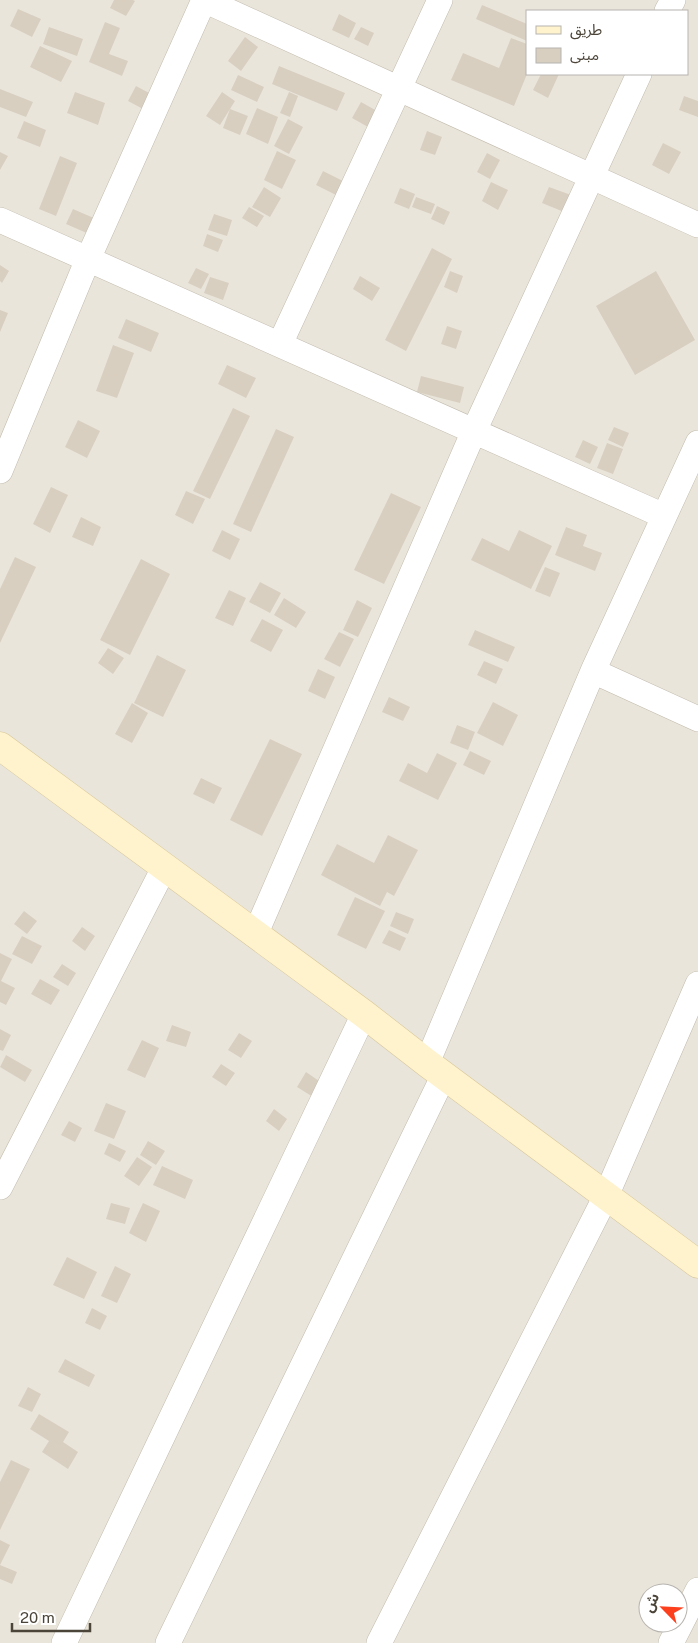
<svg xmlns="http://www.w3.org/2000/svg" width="698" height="1643" viewBox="0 0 698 1643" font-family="'Public Sans','Noto Sans Arabic',sans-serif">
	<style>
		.residential { fill: #eae5da; fill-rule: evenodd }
		.building { fill: #d8cfc1 }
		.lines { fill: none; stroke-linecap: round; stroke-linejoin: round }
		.street-casing { stroke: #c2bbae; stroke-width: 26 }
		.secondary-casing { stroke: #d6c79b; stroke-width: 29 }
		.street { stroke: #fff; stroke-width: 25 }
		.secondary { stroke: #fff3cd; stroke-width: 28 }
	</style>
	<rect width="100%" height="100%" fill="#f6f3ec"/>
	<!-- residential -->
	<path class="residential" d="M0,0H698V1643H0ZM527,11H687V74H527ZM648,1593H678V1623H648Z"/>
	<!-- building -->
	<path class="building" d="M114,0H133L135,1L126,16L110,8Z
		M482,5L527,24V41L476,19Z
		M18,9L41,19L32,37L10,26Z
		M339,14L356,23L349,38L332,30Z
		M105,22L120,28L109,54L128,61L122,76L89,62Z
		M49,27L83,39L77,56L43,44Z
		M361,27L374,33L368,46L354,39Z
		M245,37L258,47L241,71L228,61Z
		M511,38L527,44V74L514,106L451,80L463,53L499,68Z
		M40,46L72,61L61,82L30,67Z
		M279,66L345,93L337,111L272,84Z
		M541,74H559L548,98L533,90Z
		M238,75L264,87L257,102L231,90Z
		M136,86L151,94L143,109L128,101Z
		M0,89L33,102L26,117L0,107Z
		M75,92L105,103L98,125L67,113Z
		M222,92L235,101L220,125L206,116Z
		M289,92L298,96L290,117L280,113Z
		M684,96L698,101V117L679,110Z
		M361,102L377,111L368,127L352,118Z
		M257,108L278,117L268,144L246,134Z
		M230,109L248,116L240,135L223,128Z
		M288,119L303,127L289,154L274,146Z
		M24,121L46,130L40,147L17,138Z
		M427,131L442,137L435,155L420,150Z
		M663,143L681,152L669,174L652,165Z
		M277,151L296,160L282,189L264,180Z
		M0,152L8,156L0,170Z
		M487,153L500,160L490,179L477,172Z
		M60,156L77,163L56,216L39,209Z
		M323,171L347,183L340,197L316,185Z
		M491,182L508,190L498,210L482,201Z
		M264,187L281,198L270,217L252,207Z
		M549,187L571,195L564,212L542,203Z
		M400,188L415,194L409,209L394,203Z
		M416,197L435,204L431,214L412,207Z
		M437,206L450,212L444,225L431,219Z
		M249,207L264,216L257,227L242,218Z
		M73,209L96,219L89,234L66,224Z
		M214,214L232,220L227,236L208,230Z
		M207,234L223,240L218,252L203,246Z
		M432,248L452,259L406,351L385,340Z
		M0,265L9,271L2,283L0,281Z
		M196,268L209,274L201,289L188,283Z
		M450,271L463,276L457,293L444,287Z
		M656,271L695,340L635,375L596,306Z
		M360,276L380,288L372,301L353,289Z
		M210,277L229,283L223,300L204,293Z
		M0,310L8,313L0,332Z
		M126,319L159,333L151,352L118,338Z
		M447,326L462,331L456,349L441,344Z
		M113,345L134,353L117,398L96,391Z
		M227,365L256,378L246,398L218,384Z
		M421,376L464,387L460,403L417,392Z
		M233,408L250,416L210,499L193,491Z
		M78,420L100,431L87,458L65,447Z
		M614,427L629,433L623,447L608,440Z
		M276,429L294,437L251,532L233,524Z
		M583,440L598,447L590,464L575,457Z
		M607,443L623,449L613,474L597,468Z
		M51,487L68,495L50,533L33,524Z
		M186,491L205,499L193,524L175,515Z
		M391,493L421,507L384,584L354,570Z
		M81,517L101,527L93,546L72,537Z
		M566,527L587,535L583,546L602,553L595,571L555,555Z
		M222,530L240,539L230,560L212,551Z
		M519,530L552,546L531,589L471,560L482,538L509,551Z
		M15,557L36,567L0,643V589Z
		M141,559L170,574L130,655L100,640Z
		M545,567L560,573L550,597L535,591Z
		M260,582L281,593L270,613L249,602Z
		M229,590L246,598L233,626L215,618Z
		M284,598L306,612L296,628L274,615Z
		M357,600L372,608L358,637L343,630Z
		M262,619L283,630L271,652L250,641Z
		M475,630L515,647L508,662L468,645Z
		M339,632L354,639L340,667L324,659Z
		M108,648L124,658L113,674L98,663Z
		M157,655L186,670L163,717L134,703Z
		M484,661L503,669L496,684L477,675Z
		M318,669L335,677L325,699L308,691Z
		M389,697L410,707L403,721L382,712Z
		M493,702L518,715L503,746L477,733Z
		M132,703L148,713L132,743L115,734Z
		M457,725L475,732L468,750L450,743Z
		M270,739L302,754L262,836L230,820Z
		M470,751L491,761L484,775L463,765Z
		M437,753L457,763L438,800L399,781L408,763L427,773Z
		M201,778L222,788L214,804L193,794Z
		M388,835L418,850L394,896L387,892L380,906L321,875L337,844L374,863Z
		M355,897L385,911L366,949L337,935Z
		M24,911L37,921L27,934L14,924Z
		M396,912L414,919L408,934L390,926Z
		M82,927L95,936L85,951L72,941Z
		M389,930L406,938L400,951L382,943Z
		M22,936L42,946L32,964L12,954Z
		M0,953L12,959L1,981L15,988L6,1005L0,1002Z
		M62,964L76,973L68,986L53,977Z
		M40,979L60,990L51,1005L31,994Z
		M172,1025L191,1032L186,1047L166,1041Z
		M0,1029L11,1035L3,1051L0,1050Z
		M239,1033L252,1041L241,1058L228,1050Z
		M142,1040L159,1048L145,1078L127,1070Z
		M6,1055L32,1070L25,1082L0,1067Z
		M221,1064L235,1073L226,1086L212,1077Z
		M306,1072L322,1083L313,1097L297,1087Z
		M106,1103L126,1111L114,1139L94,1131Z
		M274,1109L287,1119L279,1131L266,1121Z
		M69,1121L82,1128L75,1142L61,1135Z
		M148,1141L165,1151L156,1165L140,1155Z
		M109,1143L126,1151L120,1162L104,1154Z
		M137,1157L152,1167L139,1186L124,1176Z
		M162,1166L193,1180L185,1199L153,1185Z
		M111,1203L130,1208L125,1224L106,1219Z
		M143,1203L160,1211L146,1242L129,1233Z
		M67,1257L97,1272L84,1299L53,1285Z
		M115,1266L131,1274L117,1303L101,1296Z
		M92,1308L107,1316L100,1330L85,1323Z
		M65,1359L95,1375L89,1387L58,1372Z
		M28,1387L41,1394L32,1412L18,1406Z
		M39,1414L69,1432L63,1442L78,1452L68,1469L42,1452L49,1441L30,1429Z
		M11,1460L30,1469L0,1530V1482Z
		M0,1540L10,1545L0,1565L17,1572L12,1584L0,1579Z"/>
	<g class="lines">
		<!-- street casing -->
		<g class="street-casing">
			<path id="street" d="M204,0L698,225
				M667,11L673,0
				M0,220L664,516
				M280,344L440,0
				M0,471L88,259L204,0
				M593,671L698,719
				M255,935L474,431L639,74
				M427,1063L593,671L698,443
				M0,1187L164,868
				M64,1643L364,1014
				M168,1643L444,1075
				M379,1643L606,1196L698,984
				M671,1643L698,1590"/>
		</g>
		<!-- secondary casing -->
		<g class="secondary-casing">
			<path id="secondary" d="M0,746L364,1014L427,1063L698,1264"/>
		</g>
		<!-- street -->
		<use href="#street" class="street"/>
		<!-- secondary -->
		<use href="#secondary" class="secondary"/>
	</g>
	<!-- legend -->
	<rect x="526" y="10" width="162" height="65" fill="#ffffff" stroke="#b7b4b0"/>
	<rect x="536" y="26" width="25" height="8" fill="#fff3cd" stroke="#b7b4b0"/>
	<text x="570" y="35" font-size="15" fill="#4b4439">طريق</text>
	<rect x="536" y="48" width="25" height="15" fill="#d8cfc1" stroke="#b7b4b0"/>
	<text x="570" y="60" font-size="15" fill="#4b4439">مبنى</text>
	<!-- north arrow -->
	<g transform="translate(663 1608) rotate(294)"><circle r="24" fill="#ffffff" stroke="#b7b4b0"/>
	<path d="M0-4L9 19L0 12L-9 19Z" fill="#fc3f1d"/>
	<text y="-8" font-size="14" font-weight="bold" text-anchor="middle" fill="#4b4439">ش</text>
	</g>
	<!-- scale -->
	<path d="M12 1623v8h78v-8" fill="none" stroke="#4b4439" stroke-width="2.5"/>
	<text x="20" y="1623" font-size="15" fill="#4b4439" stroke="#ffffff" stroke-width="4" paint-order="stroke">20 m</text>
</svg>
